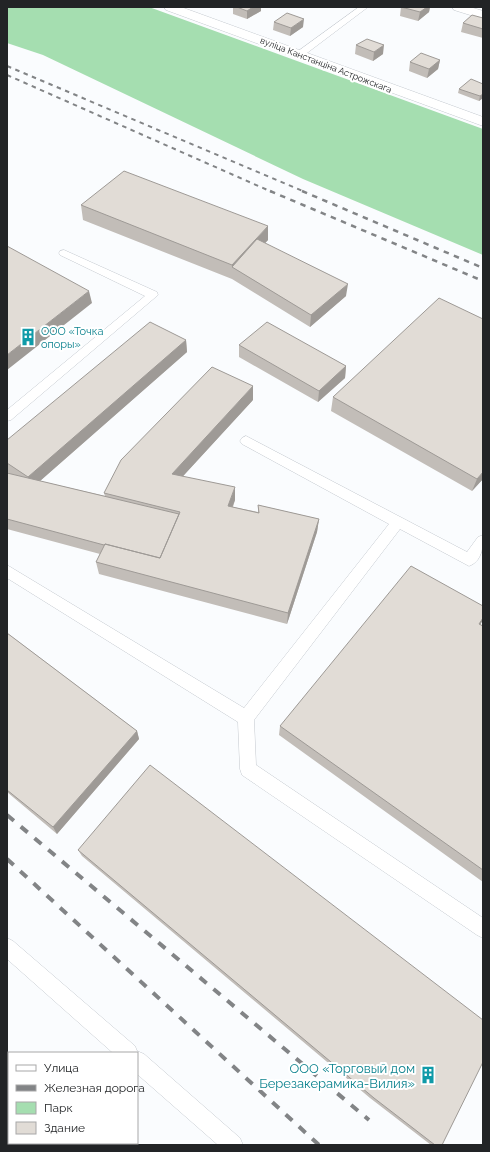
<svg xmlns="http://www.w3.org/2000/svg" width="490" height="1152" viewBox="0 0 490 1152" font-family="Raleway,sans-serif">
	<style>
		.green { fill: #a5deb0 }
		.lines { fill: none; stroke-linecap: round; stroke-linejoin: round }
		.service-casing { stroke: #c4c9cf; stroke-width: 1 }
		.minor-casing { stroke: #c4c9cf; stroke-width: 1 }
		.service { fill: #fff; fill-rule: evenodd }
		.minor { fill: #fff; fill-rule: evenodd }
		.rail-far2 { stroke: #828486; stroke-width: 2; stroke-dasharray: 4.5 4.5; stroke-linecap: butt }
		.rail-far1 { stroke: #828486; stroke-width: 2.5; stroke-dasharray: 5.5 5.5; stroke-linecap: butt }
		.rail { stroke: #828486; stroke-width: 4; stroke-dasharray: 9 9; stroke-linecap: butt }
		.wall { fill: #c2bdb8 }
		.shaded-wall { fill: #9e9a96 }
		.building { fill: #e1dcd6; stroke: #9e9a96 }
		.labels { text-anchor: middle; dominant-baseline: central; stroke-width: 4; stroke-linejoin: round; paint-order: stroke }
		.far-street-label { font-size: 9px; fill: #222426; stroke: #fff }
		.culture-label { font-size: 11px; fill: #0d838f; stroke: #fff; text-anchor: start }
		.near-culture-label { font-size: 13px; fill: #0d838f; stroke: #fff; text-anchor: end }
	</style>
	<rect width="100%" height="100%" fill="#fafcfe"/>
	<!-- green -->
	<path class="green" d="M7,7H149L483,129V255L303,179L43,55L7,43Z"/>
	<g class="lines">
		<!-- service casing -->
		<g class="service-casing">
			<path id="service" d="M359,7H368L303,56H297L296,54L297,52Z
				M64,250L157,292L158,295L11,420L7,421V410L145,296L60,255L59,253L60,251Z
				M246,436L467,552L478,537L483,535C483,548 482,561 469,566L400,529L254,720L256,765L483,918V938L477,935L242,775L240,769L238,722L7,578V565L244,708L389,524L242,444L240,441L242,438Z
				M7,938L13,941L135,1046L137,1051L144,1054L240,1138L243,1145H218L137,1074V1053H113L7,959Z"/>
		</g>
		<!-- minor casing -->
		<g class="minor-casing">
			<path id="minor" d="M164,7H181L483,117V126L166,10Z
				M452,7H470L483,11V19L454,10Z"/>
		</g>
		<!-- service -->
		<use href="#service" class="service"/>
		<!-- minor -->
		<use href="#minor" class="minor"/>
		<!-- rail-far2 -->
		<path class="rail-far2" d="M7,66L305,192
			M7,75L272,192"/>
		<!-- rail-far1 -->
		<path class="rail-far1" d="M270,191L483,281
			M302,191L483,268"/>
		<!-- rail -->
		<path class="rail" d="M7,815L369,1120
			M7,859L319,1145"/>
	</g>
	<!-- wall -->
	<path class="wall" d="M233,7H261V11L247,19L233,14Z
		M401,7H430L429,12L418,21L400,16Z
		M483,18V38L461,32L463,23Z
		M274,22L303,27L290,36L273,30Z
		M356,45L383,54L373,61L355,54Z
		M440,60L438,69L427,78L409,71L410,62Z
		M483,84V98L479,101L458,93L459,89Z
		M81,205L268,240L265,243L346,296L310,327L232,279L83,220Z
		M186,340L187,352L40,481L105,496L104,493L253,400L183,476L235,500L233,507L258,512V505L319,519L317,532L287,624L99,574L96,562L100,554L7,529V473L10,474L7,472V440Z
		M239,345L346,366L345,378L318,402L239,357Z
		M333,397L483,479L472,491L331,411Z
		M483,606V620L480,624L483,626V882L279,735L280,726Z
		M7,633L137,731L139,739L57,834L7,792Z
		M78,850L442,1145H431L370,1098L82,856Z"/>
	<!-- shaded-wall -->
	<path class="shaded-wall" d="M253,7H261V11L247,19V11Z
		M427,7H430L429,12L418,21L420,12Z
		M304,19L303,27L290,36L291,28Z
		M384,45L383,54L373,61L374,52Z
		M440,60L438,69L427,78L429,69Z
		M483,94V98L479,101L480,96Z
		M268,226V240L239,271L232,267V279V265Z
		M348,284L346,296L310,327L311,315Z
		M89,291L92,303L7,370V355Z
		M186,340L187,352L32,488L28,477Z
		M346,366L345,378L318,402L319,391Z
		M253,386V400L174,486L172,474Z
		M483,472V479L472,491L477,479Z
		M235,487V500L228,518V506Z
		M319,519L317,532L287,624L288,613Z
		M483,618V620L474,635L479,624Z
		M137,731L139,739L57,834L53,827Z"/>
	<!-- building -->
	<path class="building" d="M237,7H253L247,11Z
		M401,7H427L420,12Z
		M287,13L304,19L291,28L274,22Z
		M472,15L483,18V29L463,23Z
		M367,39L384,45L374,52L356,45Z
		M421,53L440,60L429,69L410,62Z
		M471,79L483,84V94L480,96L459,89Z
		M124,171L268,226L232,265L81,205Z
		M257,239L348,284L311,315L232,267Z
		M7,246L89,291L7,355Z
		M439,298L483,319V472L477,479L333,397Z
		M150,322L186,340L28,477L7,463V440Z
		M267,322L346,366L319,391L239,345Z
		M212,367L253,386L172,474L235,487L228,506L259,513L258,505L319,519L288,613L96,562L105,544L160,558L180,512L104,493L121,460Z
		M7,473L179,514L160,558L105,544L104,545L7,519Z
		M411,566L483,606V618L479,624L483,626V870L280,726Z
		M7,633L137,731L53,827L7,790Z
		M150,765L483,1020V1062L442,1145H435L374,1098L78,850Z"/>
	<!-- icons -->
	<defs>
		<g id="building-bare" transform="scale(1.38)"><path d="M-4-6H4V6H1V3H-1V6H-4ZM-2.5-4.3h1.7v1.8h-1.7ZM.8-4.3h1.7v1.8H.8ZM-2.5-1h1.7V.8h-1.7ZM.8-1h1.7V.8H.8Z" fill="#0f9aa8" stroke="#fff" stroke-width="2.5" paint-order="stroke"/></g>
	</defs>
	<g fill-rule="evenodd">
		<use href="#building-bare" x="28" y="337"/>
		<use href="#building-bare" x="428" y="1075"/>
	</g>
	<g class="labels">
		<!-- far-street labels -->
		<g class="far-street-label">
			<text transform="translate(326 65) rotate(21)">вуліца Канстанціна Астрожскага</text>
		</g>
		<!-- culture labels -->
		<g class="culture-label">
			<text x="41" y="331">ООО «Точка<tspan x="41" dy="13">опоры»</tspan></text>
		</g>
		<!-- near-culture labels -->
		<g class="near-culture-label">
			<text x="415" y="1068">ООО «Торговый дом<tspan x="415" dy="15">Березакерамика-Вилия»</tspan></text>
		</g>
	</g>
	<!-- border -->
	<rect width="490" height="1152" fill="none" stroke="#222426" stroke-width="16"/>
	<!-- legend -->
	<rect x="8" y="1052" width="130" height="92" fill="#ffffff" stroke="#a7a7a8"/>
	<rect x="16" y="1065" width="20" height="6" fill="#ffffff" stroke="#a7a7a8"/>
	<text x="44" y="1072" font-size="12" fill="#222426">Улица</text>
	<rect x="16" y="1085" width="20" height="6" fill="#828486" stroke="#a7a7a8"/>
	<text x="44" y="1092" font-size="12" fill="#222426">Железная дорога</text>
	<rect x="16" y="1102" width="20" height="12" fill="#a5deb0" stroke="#a7a7a8"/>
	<text x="44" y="1112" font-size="12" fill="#222426">Парк</text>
	<rect x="16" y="1122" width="20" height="12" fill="#e1dcd6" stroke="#a7a7a8"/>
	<text x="44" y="1132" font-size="12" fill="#222426">Здание</text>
</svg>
